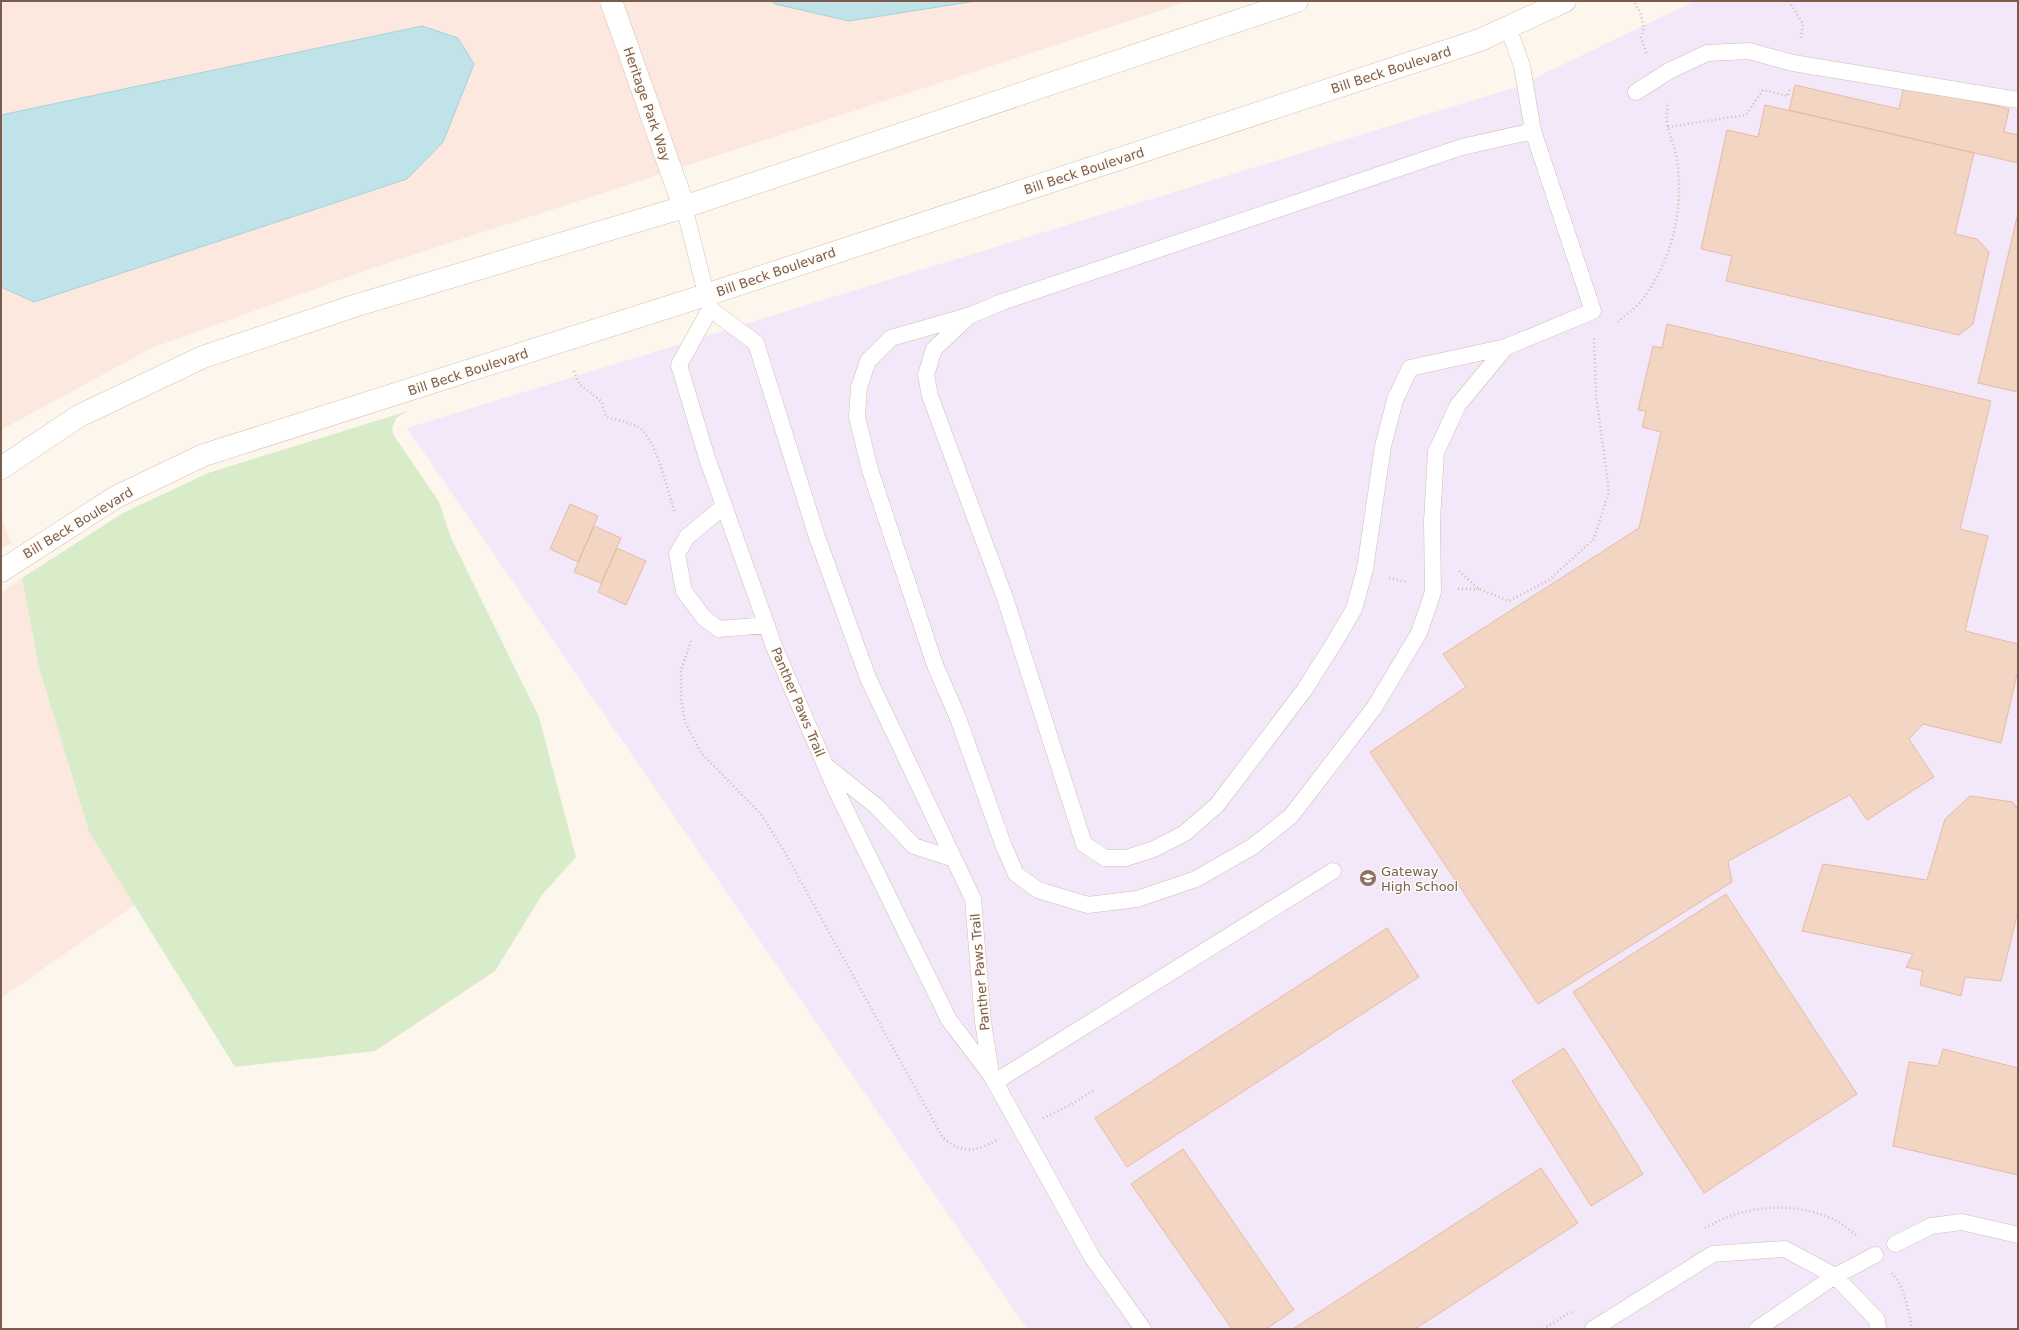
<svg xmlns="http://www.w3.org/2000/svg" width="2019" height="1330" viewBox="0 0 2019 1330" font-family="'DejaVu Sans',sans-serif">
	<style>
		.commercial { fill: #fde8e0 }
		.education { fill: #f3e8fa }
		.green { fill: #d8ecc9 }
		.water { fill: #bfe3e8; stroke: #a5d3da }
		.building { fill: #f3d5c3; stroke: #e6bba3 }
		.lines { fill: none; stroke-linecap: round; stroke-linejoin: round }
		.lane-casing { stroke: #d1beb0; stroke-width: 17 }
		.street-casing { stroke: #d1beb0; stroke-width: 23 }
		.secondary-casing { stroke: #d6c0b0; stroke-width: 23 }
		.path { stroke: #d9b8a5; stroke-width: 2.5; stroke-dasharray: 1 3; stroke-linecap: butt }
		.lane { stroke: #fff; stroke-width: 16 }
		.street { stroke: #fff; stroke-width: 22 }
		.secondary { stroke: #fff; stroke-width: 22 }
		.labels { text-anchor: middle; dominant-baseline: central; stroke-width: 3; stroke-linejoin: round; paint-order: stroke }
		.street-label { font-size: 13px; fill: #7a5c4d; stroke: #fffaf3 }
		.education-label { font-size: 13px; fill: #785e54; stroke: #fffaf3; text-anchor: start }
	</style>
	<rect width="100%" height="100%" fill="#fdf6ec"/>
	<!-- commercial -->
	<path class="commercial" d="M1,1H1190L370,269L152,348L1,430Z
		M1,515L11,543L1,549Z
		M22,578L39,667L89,832L135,905L1,998V593Z"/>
	<!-- education -->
	<path class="education" d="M1694,1H2018V1329H1027L407,428L1516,87Z"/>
	<!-- green -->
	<path class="green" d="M408,411L396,418L392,428L393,434L439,502L451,538L539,717L576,857L542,895L495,971L375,1051L235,1067L89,832L39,667L22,578L123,513L208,473Z"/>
	<!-- water -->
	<path class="water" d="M771,1H976L849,21L775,4Z
		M422,26L458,38L474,64L443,142L407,179L34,302L1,287V115Z"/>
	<!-- building -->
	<path class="building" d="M1795,85L1899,109L1904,85L2009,109L2004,132L2018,135V163L1789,110Z
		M1765,105L1974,153L1955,234L1977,239L1989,252L1973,324L1959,335L1726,281L1732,256L1701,249L1727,130L1758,137Z
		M2018,213V392L1978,383Z
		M1667,324L1991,401L1960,529L1988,536L1965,631L2018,644V670L2001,743L1923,724L1909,739L1934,777L1867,820L1850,795L1728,861L1732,882L1538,1004L1370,752L1466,687L1443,654L1639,528L1661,432L1642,427L1646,411L1638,410L1653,346L1662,348Z
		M570,504L598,516L578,562L550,549Z
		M594,526L621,538L601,583L574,572Z
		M617,548L646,561L626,605L598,592Z
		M1970,796L2013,802L2018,810V911L2001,981L1965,977L1961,996L1920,985L1923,971L1906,967L1913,954L1802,931L1823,864L1927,880L1945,819Z
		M1726,894L1857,1094L1704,1193L1573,992Z
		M1387,928L1419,977L1127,1167L1095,1118Z
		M1564,1048L1643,1174L1591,1206L1512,1081Z
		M1943,1049L2018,1068V1175L1893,1146L1909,1062L1938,1066Z
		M1183,1149L1294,1310L1266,1329H1232L1131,1184Z
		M1541,1168L1578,1223L1415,1329H1293Z"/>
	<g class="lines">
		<!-- lane casing -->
		<g class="lane-casing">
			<path id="lane" d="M1636,92L1669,71L1707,53L1749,51L1793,63L2018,100
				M684,207L710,309L756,343L817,537L868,678L973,899L983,1022L991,1074
				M710,309L679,365L707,458L775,649L836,790L949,1020L991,1075L1092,1257L1143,1329
				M969,316L934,349L926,375L930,396L1005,598L1084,844L1105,858H1126L1154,849L1185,833L1217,805L1305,689L1334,643L1354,609L1365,569L1383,446L1395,400L1410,368L1506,347L1593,311L1533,131L1522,66L1508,27
				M1506,347L1458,405L1436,452L1432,521L1433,592L1419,633L1374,708L1291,816L1252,847L1196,879L1137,899L1088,905L1038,890L1016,874L1003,844L958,718L935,665L870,470L857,417L859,387L868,361L891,338L971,315L1002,302L1462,147L1533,131
				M724,506L687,537L677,554L684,591L704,618L719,629L767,625
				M826,766L876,806L914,846L954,859
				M995,1082L1333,871
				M1895,1244L1931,1226L1962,1222L2018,1235
				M1593,1329L1713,1254L1785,1249L1835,1276L1877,1320L1878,1329
				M1757,1329L1835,1276L1875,1255"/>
		</g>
		<!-- street casing -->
		<g class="street-casing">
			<path id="street" d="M611,1L684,207"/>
		</g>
		<!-- secondary casing -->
		<g class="secondary-casing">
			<path id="secondary" d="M1,468L79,416L203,357L354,306L684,207L1297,1
				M1,571L116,497L204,455L706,295L1480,40L1565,1"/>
		</g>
		<!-- path -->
		<path class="path" d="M1789,1L1803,24L1801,38
			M1635,3L1641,15L1644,28L1641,38L1647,55
			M1668,127L1746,115L1763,90L1788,96L1790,88
			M1618,322C1625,315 1636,308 1642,300C1673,259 1684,209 1677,159C1675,147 1669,135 1667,123C1666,116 1668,109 1667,102
			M574,371L579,384L602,402L606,417C617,420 628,422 638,427C656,437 668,493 675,513
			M1459,571L1479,589L1509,601L1549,580L1594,539L1609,491L1596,395L1594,338
			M1389,578L1407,582
			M1458,589H1479
			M691,641L681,670V699L685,722L701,753L761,814L784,851L943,1138C964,1155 976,1151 999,1139
			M1043,1118L1070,1105L1094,1090
			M1705,1228C1743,1205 1796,1200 1837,1221C1844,1225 1851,1231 1857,1236
			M1892,1273C1905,1287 1908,1310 1912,1329
			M1543,1329L1574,1310"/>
		<!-- lane -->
		<use href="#lane" class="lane"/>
		<!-- street -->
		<use href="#street" class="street"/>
		<!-- secondary -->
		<use href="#secondary" class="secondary"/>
	</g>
	<!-- icons -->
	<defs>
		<g id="school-disc" transform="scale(0.9)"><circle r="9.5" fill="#8d6e63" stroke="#fffaf3"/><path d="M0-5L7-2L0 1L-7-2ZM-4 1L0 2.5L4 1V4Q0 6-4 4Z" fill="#fff"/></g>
	</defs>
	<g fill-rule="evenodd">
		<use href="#school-disc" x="1368" y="878"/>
	</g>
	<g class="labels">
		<!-- street labels -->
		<g class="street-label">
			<text transform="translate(1391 70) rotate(-18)">Bill Beck Boulevard</text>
			<text transform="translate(647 104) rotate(71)">Heritage Park Way</text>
			<text transform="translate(1084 171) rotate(-18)">Bill Beck Boulevard</text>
			<text transform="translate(776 272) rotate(-19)">Bill Beck Boulevard</text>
			<text transform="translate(468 372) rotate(-18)">Bill Beck Boulevard</text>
			<text transform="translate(78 523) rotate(-31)">Bill Beck Boulevard</text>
			<text transform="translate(798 702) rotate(67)">Panther Paws Trail</text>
			<text transform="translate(980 972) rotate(-95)">Panther Paws Trail</text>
		</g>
		<!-- education labels -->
		<g class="education-label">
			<text x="1381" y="871">Gateway<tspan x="1381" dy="15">High School</tspan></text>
		</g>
	</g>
	<!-- border -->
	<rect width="2019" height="1330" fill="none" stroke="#7a5c4d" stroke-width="4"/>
</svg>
